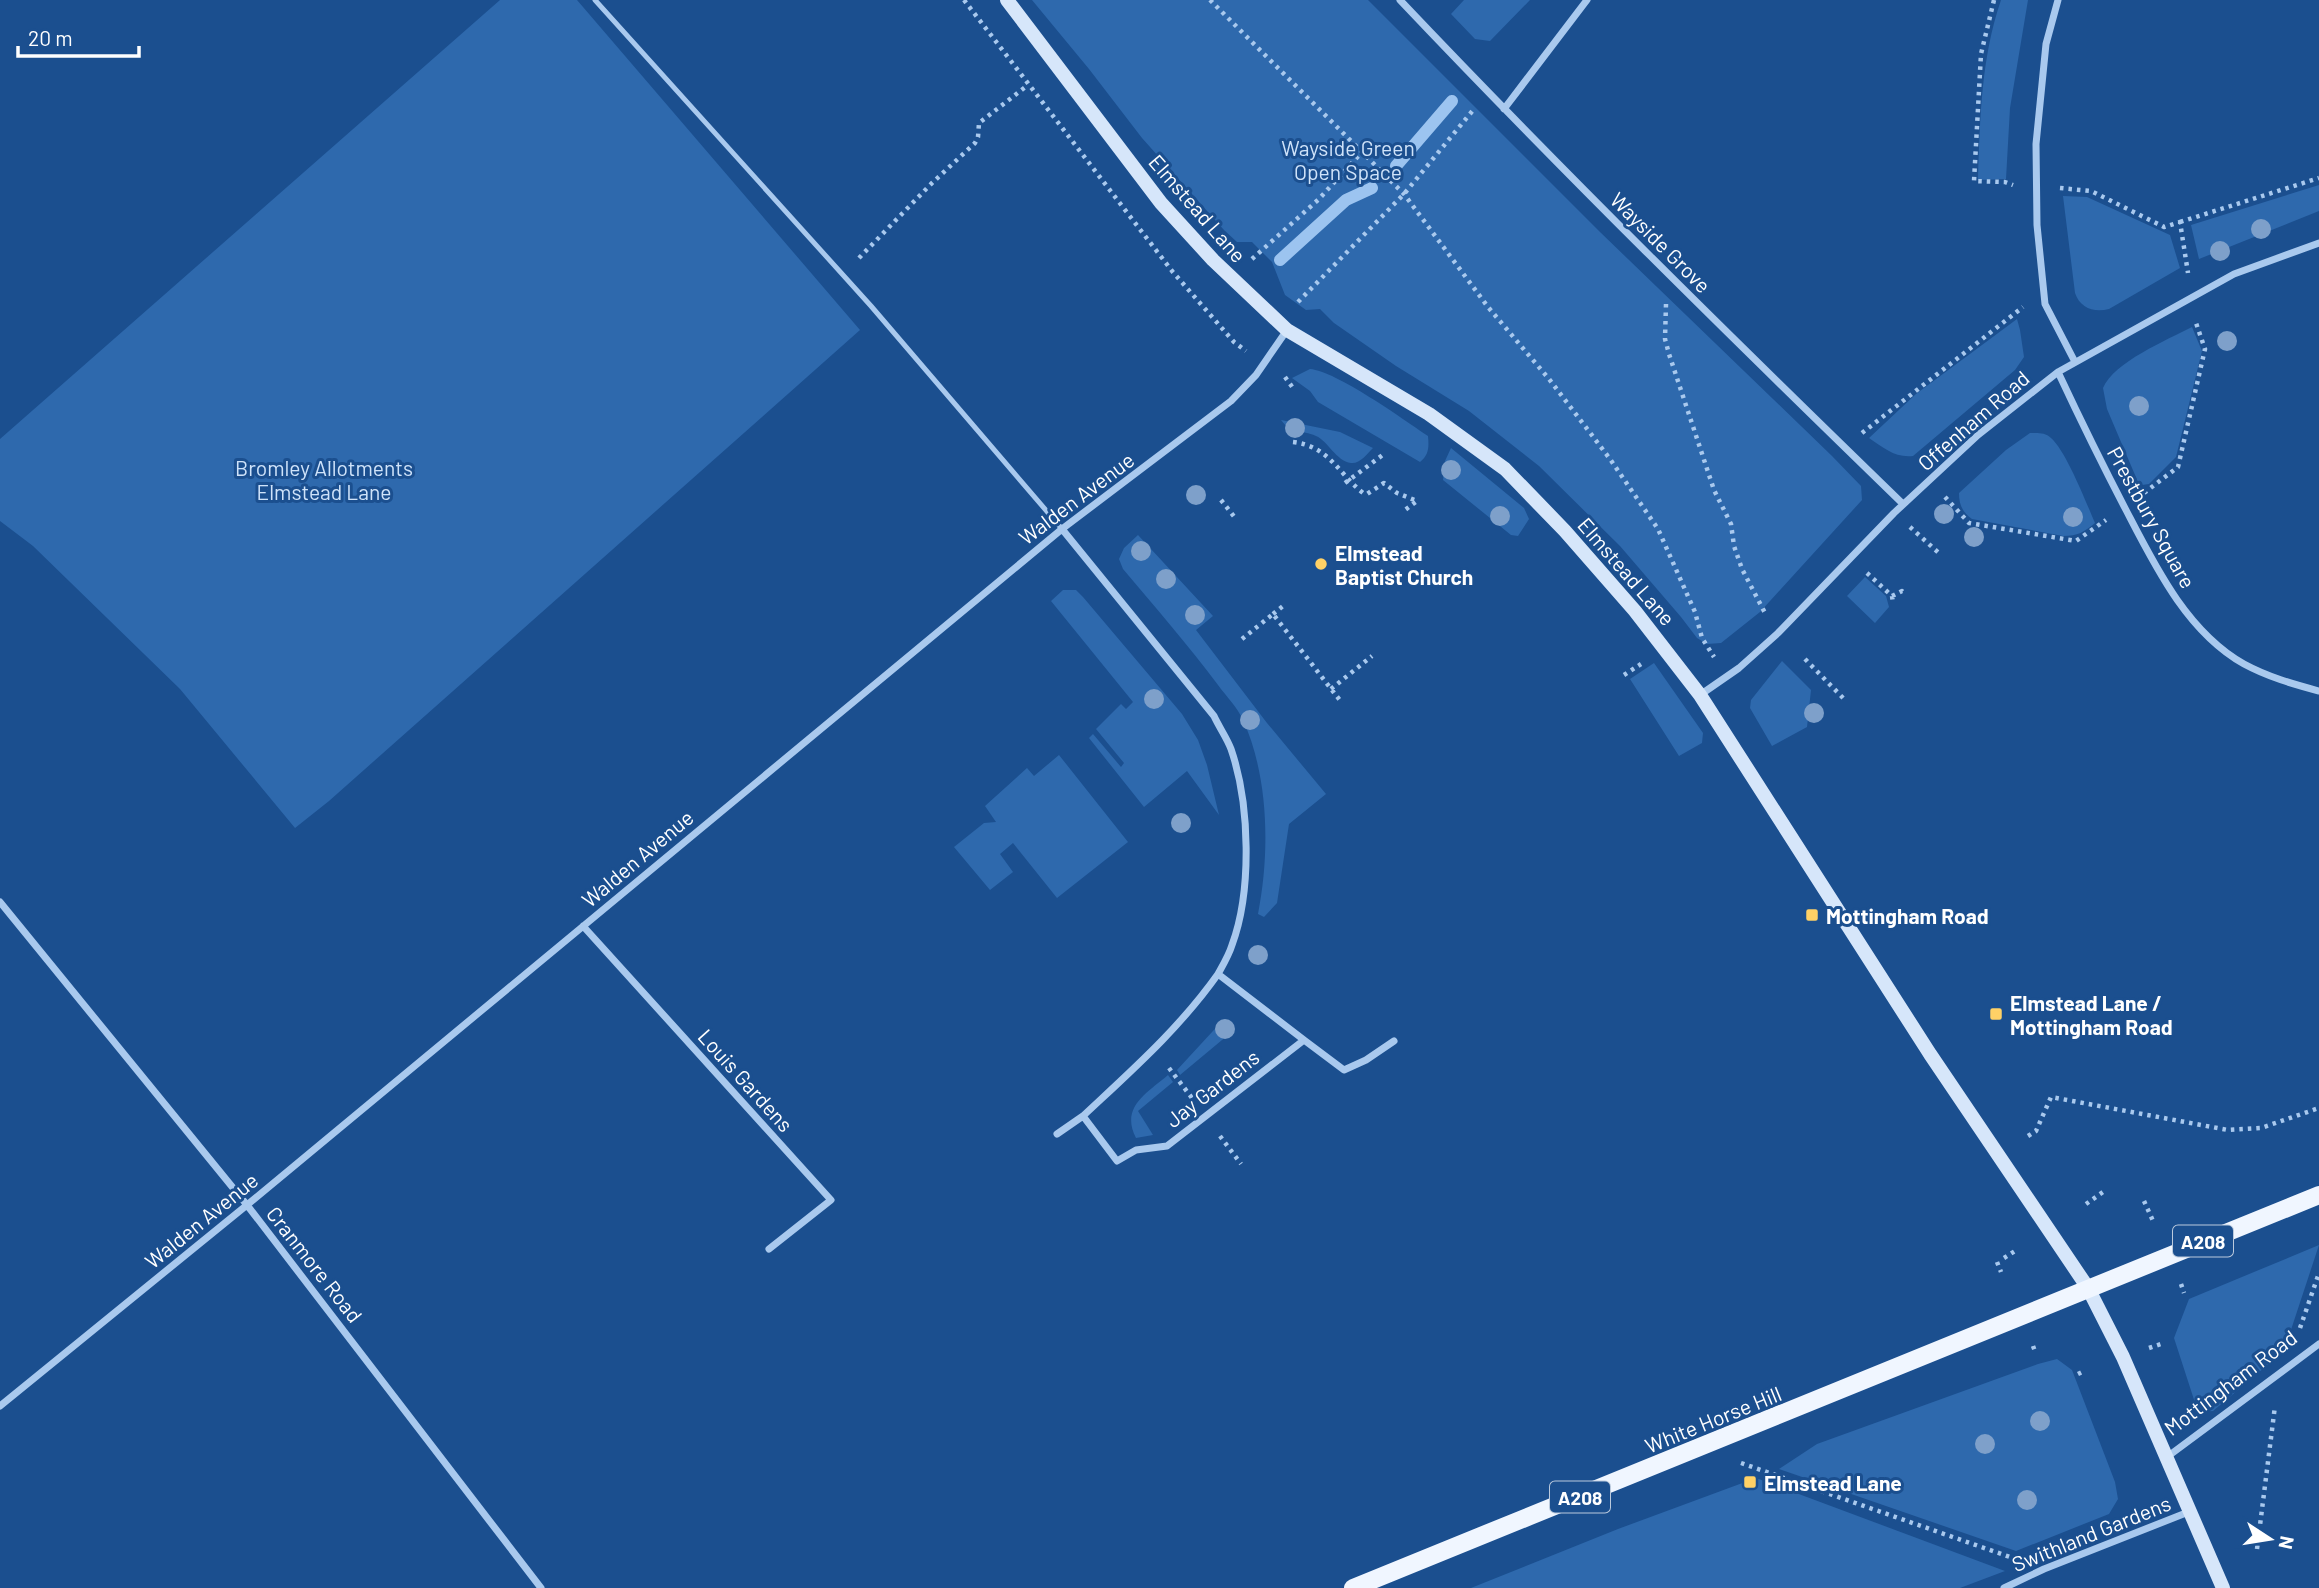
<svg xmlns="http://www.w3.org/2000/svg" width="2319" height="1588" viewBox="0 0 2319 1588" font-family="Barlow,sans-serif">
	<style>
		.green { fill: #2e69ad }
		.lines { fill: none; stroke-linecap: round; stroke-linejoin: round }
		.stream { stroke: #9cc4f0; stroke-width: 12 }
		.path { stroke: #a9c9ee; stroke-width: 4.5; stroke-dasharray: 3.5 5; stroke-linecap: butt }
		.lane { stroke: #a9c9ee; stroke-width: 5 }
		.street { stroke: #a9c9ee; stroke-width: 7 }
		.secondary { stroke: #d6e6fa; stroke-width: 14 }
		.primary { stroke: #f0f6ff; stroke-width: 18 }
		.tree { fill: #7ea0ca }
		.poi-dot { fill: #ffd166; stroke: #1b4f8f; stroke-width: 2.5 }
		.labels { text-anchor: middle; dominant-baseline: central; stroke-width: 6; stroke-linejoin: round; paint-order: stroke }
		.shield { fill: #1b4f8f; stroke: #bbcadd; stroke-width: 2 }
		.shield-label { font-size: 19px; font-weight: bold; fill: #fff }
		.park-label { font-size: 21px; fill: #cfe3fa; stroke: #1b4f8f }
		.street-label { font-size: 21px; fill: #fff; stroke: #1b4f8f }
		.poi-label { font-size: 21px; font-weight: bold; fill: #fff; stroke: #1b4f8f; text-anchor: start }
	</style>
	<rect width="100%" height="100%" fill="#1b4f8f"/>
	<!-- green -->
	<path class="green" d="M500,0H577L860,330L329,801L295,828L180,689L33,546L0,521V439Z
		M1032,0H1368L1600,232L1832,456L1861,486L1862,500L1760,612L1721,643L1707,644L1697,638L1681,617L1620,546L1539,466L1469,411L1396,366L1334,323L1320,309L1306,310L1285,295L1272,262L1252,242H1237L1224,230L1142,138L1089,69Z
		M1464,0H1530L1490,41L1475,39L1451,14Z
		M2001,0H2028L2010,108L2006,179L1978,180C1980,119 1981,58 2001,0Z
		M2319,185V211L2199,259L2191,225Z
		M2063,196L2087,197L2170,235L2180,268L2109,309C2094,313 2080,308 2075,293Z
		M2017,319L2020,330L2024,357L2015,370L1913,456C1895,458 1884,448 1869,438L1916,394Z
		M2192,327L2202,351L2176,457L2149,484L2142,485L2138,482L2107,409L2103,388C2114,362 2167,340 2192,327Z
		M1310,369C1336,371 1403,419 1428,436C1429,447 1429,455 1420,462L1318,402L1310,391L1292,378Z
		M1281,420L1340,432L1373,448C1367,454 1360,464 1351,463C1336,461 1328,441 1316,436C1301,429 1292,435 1281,420Z
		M2030,433C2037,433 2045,432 2051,438C2066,451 2086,502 2095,523C2084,532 2078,536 2063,536L1972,519C1962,512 1959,504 1959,493L2006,450Z
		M1451,448L1524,508L1529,519L1518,536L1511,535L1443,480L1445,461Z
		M1138,535L1213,616L1196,630L1267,723L1326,794L1289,824L1277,903L1264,917L1258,914C1270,853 1269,777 1243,720C1237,707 1226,696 1218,685C1188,645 1155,607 1123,569L1119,559L1124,548Z
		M1865,577L1886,596L1889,607L1875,623L1847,596Z
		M1063,590H1076L1083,597L1182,714L1198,740L1207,765L1219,815L1187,771L1144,807L1089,738L1093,734L1121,767L1124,763L1096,729L1121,704L1126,709L1133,702L1051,601Z
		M1782,661L1811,690L1807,727L1772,746L1750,708L1751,700Z
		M1654,663L1703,733L1702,743L1679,756L1630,679Z
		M1059,755L1128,842L1057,898L1013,843L1000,854L1013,872L990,890L954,847L984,823L996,822L985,806L1027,768L1034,776Z
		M1224,1019L1234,1030L1180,1075L1177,1070Z
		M1168,1075L1173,1082L1138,1111L1153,1135L1136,1138C1120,1107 1147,1093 1168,1075Z
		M2319,1245L2284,1351L2213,1411L2198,1412L2174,1338L2189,1299Z
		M2057,1359L2072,1370L2115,1482L2118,1499L2109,1514L2016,1551L1779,1469L1817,1444L2038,1364Z
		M1756,1478L2005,1571L1960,1588H1471L1618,1529Z"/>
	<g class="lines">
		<!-- stream -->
		<path class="stream" d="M1396,166L1452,101
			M1280,260L1346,200L1372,188"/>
		<!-- path -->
		<path class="path" d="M964,0L1172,271L1234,342L1246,351
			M1210,0L1404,194L1488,307L1549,379L1610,459L1658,529L1695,612L1702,638L1714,657
			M1994,0L1981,54L1974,181L2005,182L2013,185
			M2060,188L2091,191L2164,227L2180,222L2188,273
			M2180,222L2319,178
			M859,258L931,184L975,143L978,137L979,123L1028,85
			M1252,259L1319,199L1362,152
			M1298,302L1404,194L1474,109
			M1666,304L1665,339L1669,354L1714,490L1731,524L1734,546L1742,569L1765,613
			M1285,377L1293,388
			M1862,433L2023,307
			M1293,442C1329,446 1338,473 1363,493L1367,494L1384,483L1397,493L1417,501L1405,510
			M1345,483L1384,454
			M2144,493L2178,467L2205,349L2196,323
			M1945,497L1969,523L2076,541L2106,520
			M1221,500L1236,519
			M1910,527L1941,555
			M1867,573L1892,596L1893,603
			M1892,596L1902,591L1904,593
			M1273,614L1283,606
			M1242,639L1273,614L1342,703
			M1805,659L1845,700
			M1624,675L1641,664
			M1331,689L1372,656
			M1169,1068L1192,1098
			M1220,1136L1241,1164
			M2028,1136L2036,1131L2051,1097L2228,1130L2261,1128L2319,1108
			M2144,1201L2153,1221
			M2086,1204L2103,1192
			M2004,1258L2015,1251
			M1997,1262L2001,1272
			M2181,1284L2184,1293
			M2300,1328L2319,1273
			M2033,1346L2036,1354
			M2149,1348L2161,1344
			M2078,1374L2084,1371
			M1741,1463L2010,1557
			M2257,1549L2275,1406"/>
		<!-- lane -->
		<path class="lane" d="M595,0L871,306L1062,529"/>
		<!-- street -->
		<path class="street" d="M1400,0C1563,172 1733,339 1903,504
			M2058,0L2046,44L2036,144L2037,225L2045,304L2075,362
			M1504,109L1587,0
			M2058,372C2080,419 2102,464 2126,510C2155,566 2187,632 2244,664C2268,677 2293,684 2319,691
			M1062,529L1214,716C1219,727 1227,738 1231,749C1250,804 1252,891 1232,945C1229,955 1223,965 1218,974L1304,1040L1167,1146L1136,1150L1117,1161L1083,1116C1131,1071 1179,1029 1218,974
			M1700,695L1739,668L1778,633L1894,513L1978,435L2058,372L2234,274L2319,243
			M0,902L247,1205L541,1588
			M583,926L831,1200L769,1249
			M1304,1040L1344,1070L1366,1060L1394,1041
			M1057,1134L1083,1116
			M0,1406L247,1205L1062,529L1231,401L1256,375L1287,330
			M2167,1457L2319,1344
			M2004,1588L2044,1569L2191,1511"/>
		<!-- secondary -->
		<path class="secondary" d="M1007,0L1161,203L1213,260L1287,330L1429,414L1505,469L1565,531L1635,611L1700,695L1930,1054L2088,1288L2123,1357L2223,1588"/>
		<!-- primary -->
		<path class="primary" d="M1353,1588L2319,1195"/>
	</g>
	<!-- trees -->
	<g class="tree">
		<circle cx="2261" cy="229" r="10"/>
		<circle cx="2220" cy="251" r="10"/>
		<circle cx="2227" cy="341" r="10"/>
		<circle cx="2139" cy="406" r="10"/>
		<circle cx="1295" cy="428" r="10"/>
		<circle cx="1451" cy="470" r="10"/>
		<circle cx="1196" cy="495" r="10"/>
		<circle cx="1944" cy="514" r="10"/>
		<circle cx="1500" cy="516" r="10"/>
		<circle cx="2073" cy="517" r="10"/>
		<circle cx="1974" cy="537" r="10"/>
		<circle cx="1141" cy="551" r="10"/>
		<circle cx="1166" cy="579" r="10"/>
		<circle cx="1195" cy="615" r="10"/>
		<circle cx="1154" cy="699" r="10"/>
		<circle cx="1814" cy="713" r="10"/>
		<circle cx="1250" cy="720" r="10"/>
		<circle cx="1181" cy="823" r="10"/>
		<circle cx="1258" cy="955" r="10"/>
		<circle cx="1225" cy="1029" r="10"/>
		<circle cx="2040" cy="1421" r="10"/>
		<circle cx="1985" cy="1444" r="10"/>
		<circle cx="2027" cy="1500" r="10"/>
	</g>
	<!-- markers -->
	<g class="poi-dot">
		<circle cx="1321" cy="564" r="7"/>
		<rect x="1805" y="908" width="14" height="14" rx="3.5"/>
		<rect x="1989" y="1007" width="14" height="14" rx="3.5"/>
		<rect x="1743" y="1475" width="14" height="14" rx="3.5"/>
	</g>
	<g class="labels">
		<!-- shield labels -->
		<g class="shield">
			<rect x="2173" y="1225.5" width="60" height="31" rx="5"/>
			<rect x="1550" y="1481.5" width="60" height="31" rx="5"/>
		</g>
		<g class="shield-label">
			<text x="2203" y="1241">A208</text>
			<text x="1580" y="1497">A208</text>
		</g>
		<!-- park labels -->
		<g class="park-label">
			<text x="1348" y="147">Wayside Green<tspan x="1348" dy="24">Open Space</tspan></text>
			<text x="324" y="467">Bromley Allotments<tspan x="324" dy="24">Elmstead Lane</tspan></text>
		</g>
		<!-- street labels -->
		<g class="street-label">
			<text transform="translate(1198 208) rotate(49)">Elmstead Lane</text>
			<text transform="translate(1661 242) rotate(45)">Wayside Grove</text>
			<text transform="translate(1973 420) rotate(-41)">Offenham Road</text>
			<text transform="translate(1076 498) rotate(-37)">Walden Avenue</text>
			<text transform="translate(2152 517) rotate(61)">Prestbury Square</text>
			<text transform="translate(1627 571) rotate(49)">Elmstead Lane</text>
			<text transform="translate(637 858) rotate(-40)">Walden Avenue</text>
			<text transform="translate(746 1080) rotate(48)">Louis Gardens</text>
			<text transform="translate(1212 1088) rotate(-38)">Jay Gardens</text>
			<text transform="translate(201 1220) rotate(-39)">Walden Avenue</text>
			<text transform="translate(315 1264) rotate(52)">Cranmore Road</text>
			<text transform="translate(2230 1382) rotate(-37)">Mottingham Road</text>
			<text transform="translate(1713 1419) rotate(-22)">White Horse Hill</text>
			<text transform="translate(2091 1533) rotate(-22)">Swithland Gardens</text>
		</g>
		<!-- poi labels -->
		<g class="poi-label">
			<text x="1335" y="552">Elmstead<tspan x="1335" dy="24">Baptist Church</tspan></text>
			<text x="1826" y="915">Mottingham Road</text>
			<text x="2010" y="1002">Elmstead Lane /<tspan x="2010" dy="24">Mottingham Road</tspan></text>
			<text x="1764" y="1482">Elmstead Lane</text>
		</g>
	</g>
	<!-- north arrow -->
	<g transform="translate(2270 1539) rotate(102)" stroke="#1b4f8f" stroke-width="5" paint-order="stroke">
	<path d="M0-5L12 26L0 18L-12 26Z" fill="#ffffff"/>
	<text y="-10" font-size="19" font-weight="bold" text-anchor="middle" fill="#ffffff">N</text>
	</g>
	<!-- scale -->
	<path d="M18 46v10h121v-10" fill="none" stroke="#ffffff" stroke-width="3.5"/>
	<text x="28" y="46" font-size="21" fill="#ffffff" stroke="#1b4f8f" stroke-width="5" paint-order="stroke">20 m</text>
</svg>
